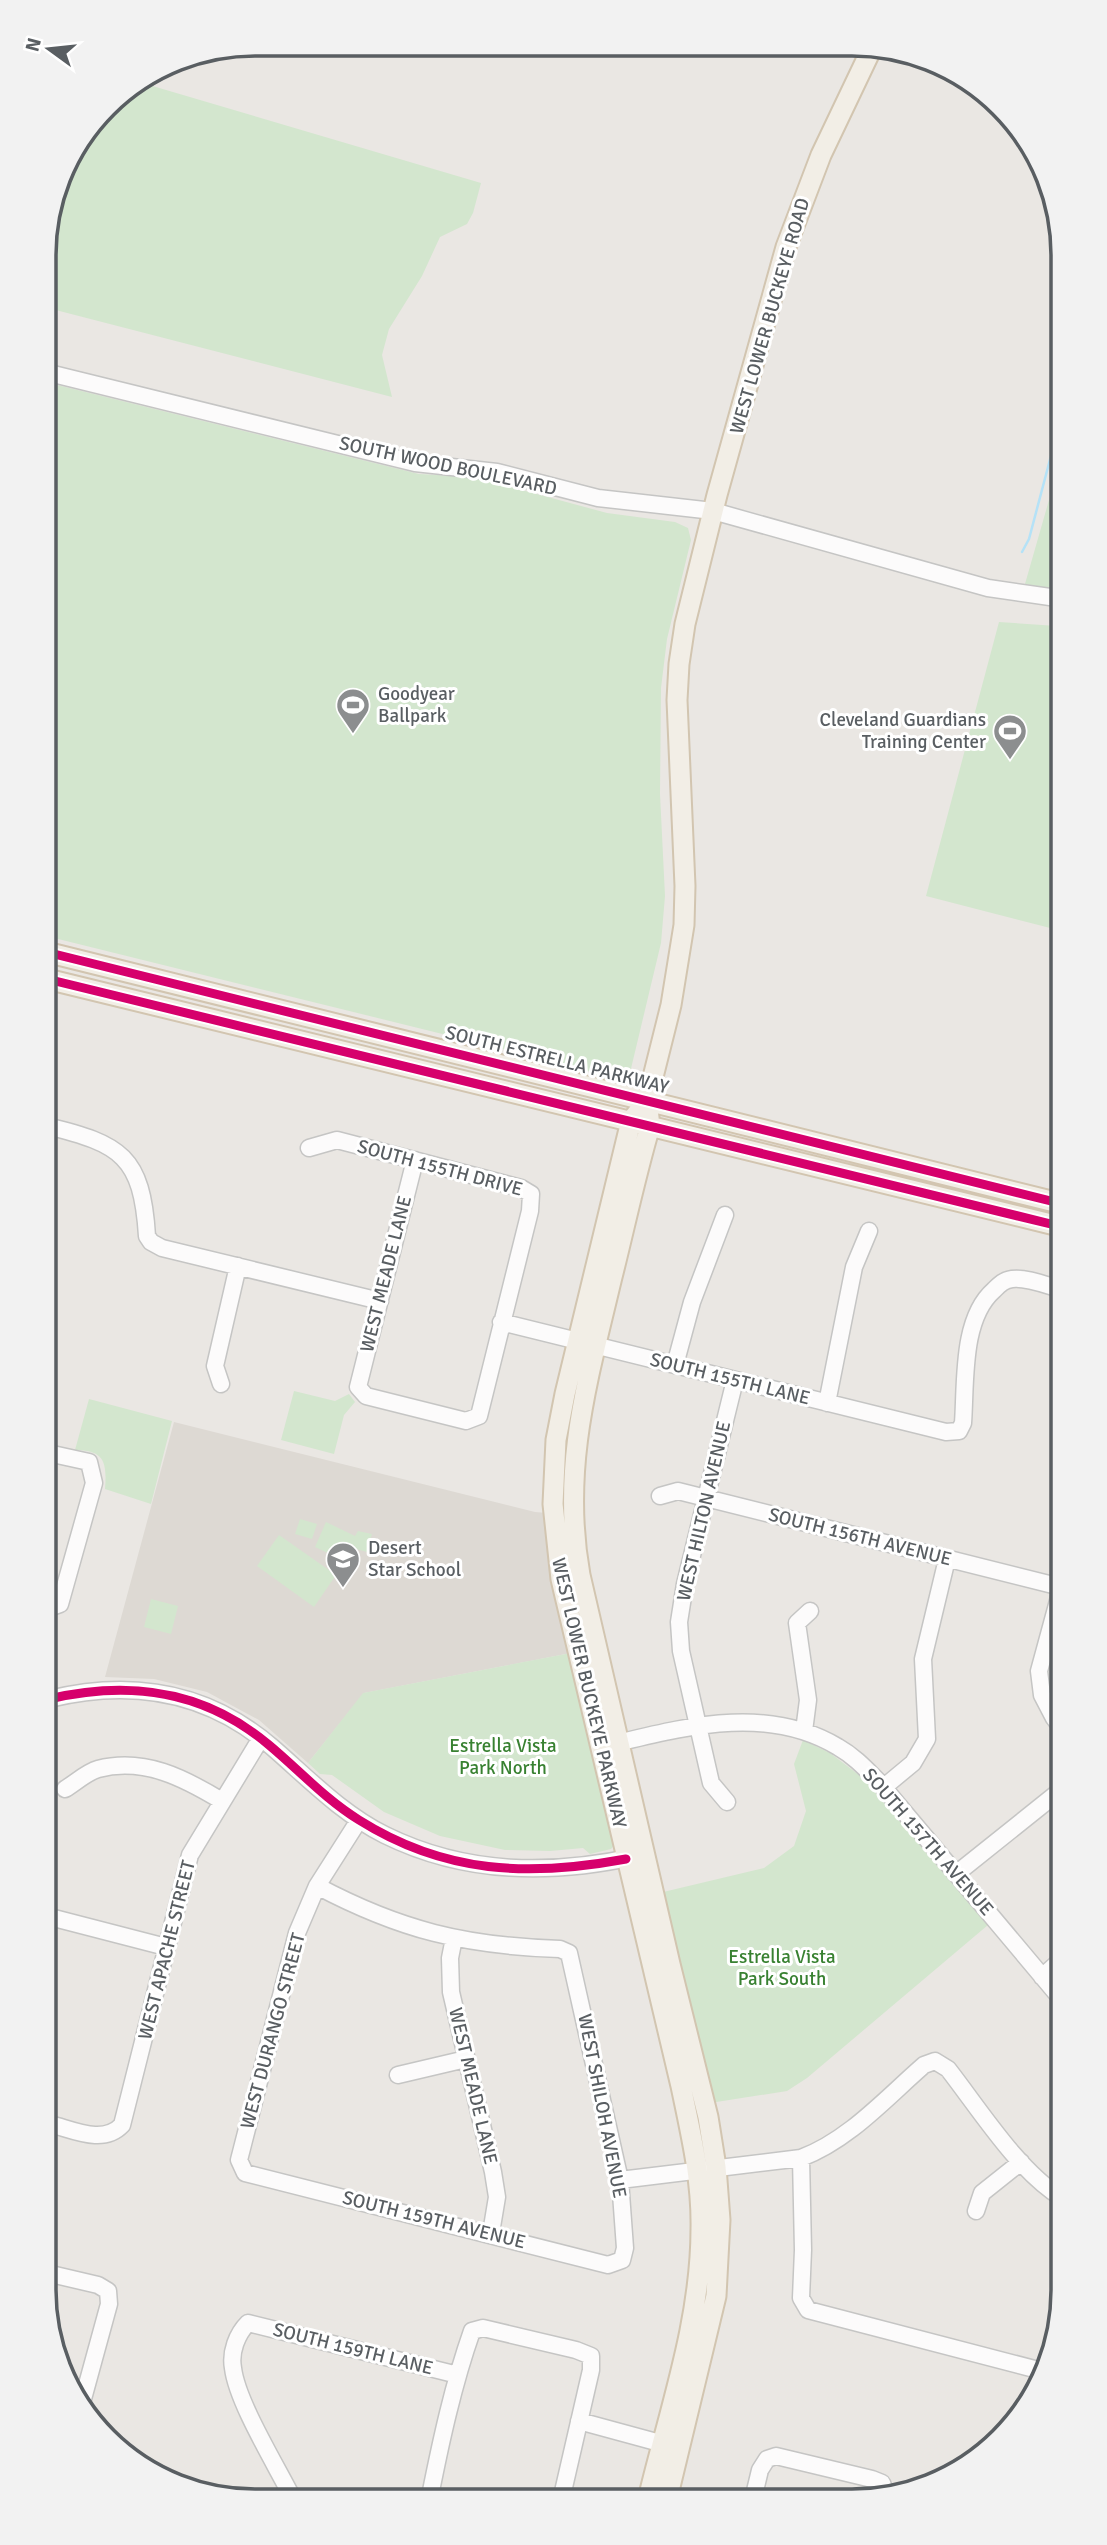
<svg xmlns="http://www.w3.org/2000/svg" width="1107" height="2545" viewBox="0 0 1107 2545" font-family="Signika,sans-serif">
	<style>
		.education { fill: #ddd9d3 }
		.green { fill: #d3e6ce }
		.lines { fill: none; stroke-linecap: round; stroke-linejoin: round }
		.stream { stroke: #b5e2f7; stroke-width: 2.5 }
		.minor-casing { stroke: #c5c5c4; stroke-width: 19 }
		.major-casing { stroke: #d2c5b0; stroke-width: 23 }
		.minor { stroke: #fcfbfb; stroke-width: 16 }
		.major { stroke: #f2eee6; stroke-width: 19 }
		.cycleway-casing { stroke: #fff; stroke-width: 13 }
		.cycleway { stroke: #d6006c; stroke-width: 9 }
		.labels { text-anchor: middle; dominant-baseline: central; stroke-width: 6; stroke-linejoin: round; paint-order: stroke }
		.street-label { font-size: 19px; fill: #595e62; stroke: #fff }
		.poi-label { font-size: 19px; fill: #595e62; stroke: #fff; text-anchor: start }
		.park-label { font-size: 19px; fill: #388131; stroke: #fff }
		.rim { fill: none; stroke: #595e62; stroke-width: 3.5 }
	</style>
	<rect width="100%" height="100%" fill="#eae7e3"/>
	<!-- education -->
	<path class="education" d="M174,1422L535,1512L547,1513L571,1653L364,1693L308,1763L259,1720L207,1692L154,1679L105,1677Z"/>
	<!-- green -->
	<path class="green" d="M139,82L481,183L473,213L467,224L440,237L422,276L389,329L382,355L392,397L44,307V241L66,161L115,96Z
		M45,382L419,474L474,477L607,513L675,522L688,528L691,540L667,639L661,688L660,794L665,896L661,943L629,1077C615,1088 599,1076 584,1069L46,936Z
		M1057,472V590L1025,584Z
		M999,622L1057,626L1058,930L926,896Z
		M294,1391L335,1401L349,1394L355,1402L344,1415L334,1454L281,1440Z
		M89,1399L172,1421L151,1504L105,1489C107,1463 105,1450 75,1450Z
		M300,1519L317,1524L312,1539L295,1534Z
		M326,1522L355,1536L358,1531L372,1534L367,1552L356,1549L347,1562L315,1547Z
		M279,1535L336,1575L314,1607L257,1566Z
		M151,1599L178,1606L171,1634L144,1627Z
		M571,1653L615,1844L611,1849L590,1854L583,1848L550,1851L505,1850L440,1836L384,1812L332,1775L320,1774L308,1763L363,1693Z
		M803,1740L830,1753L863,1778L988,1925L807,2078L787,2091L710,2103L659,1893L764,1868L794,1846L806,1811L794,1764Z"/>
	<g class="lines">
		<!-- stream -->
		<path class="stream" d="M1022,552L1029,539L1057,433"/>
		<!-- minor casing -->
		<g class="minor-casing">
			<path id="minor" d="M45,372L415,463L497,472L598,498L713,511L988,588L1057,598
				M47,1126C121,1144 142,1156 147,1236L151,1242L162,1248L380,1301
				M309,1148L337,1140L521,1188L531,1194L530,1211L479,1416L466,1421L366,1396L358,1387L415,1160
				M501,1322L946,1432L959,1431L963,1423C966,1382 961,1319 994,1290C1000,1284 1004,1280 1012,1279C1026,1277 1046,1285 1060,1289
				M675,1365L692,1302L725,1215
				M221,1384L215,1366L238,1266
				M827,1403L854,1267L869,1231
				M48,1453L89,1462L94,1483L60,1604L49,1608
				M660,1496L678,1491L1061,1587
				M1061,1590L1039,1671L1042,1695L1054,1718L1061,1727
				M49,1699C131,1679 207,1691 272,1747C309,1779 341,1813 385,1835C466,1875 552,1875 638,1856
				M804,1731L808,1700L797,1623L810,1611
				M609,1745C685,1727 766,1704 838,1747C854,1756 866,1769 879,1782L1062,2000
				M884,1787L913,1763L927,1739L923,1659L947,1559
				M65,1789C75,1783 87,1772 98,1769C144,1757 184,1778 222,1801
				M727,1802L711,1783L681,1651L679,1622L685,1584L735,1380
				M956,1874L1061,1790
				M317,1886C400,1930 465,1946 560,1949L569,1953L620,2180L625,2248L622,2260L608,2265L245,2173L239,2160L297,1933L317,1886L359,1820
				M50,1917L166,1947
				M454,1938L450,1958L451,1992L493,2172L497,2197L491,2233
				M1042,1977L1062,1959
				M398,2075L466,2059
				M50,2124C74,2130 103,2145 122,2125L190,1855L261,1738
				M801,2158L803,2250L801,2298L808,2310L1046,2372
				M620,2180L801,2158C849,2140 886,2098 924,2065L935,2061L948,2069C980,2110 1018,2171 1062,2198
				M976,2211L982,2193L1021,2162
				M51,2274L98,2285L108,2291L109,2304L83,2399
				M579,2421L671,2446
				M754,2495L760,2470L767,2459L776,2456L872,2479L882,2483L886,2494
				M430,2496C441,2441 453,2385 472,2331L483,2328L576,2350L591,2356V2370L562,2496
				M292,2497C276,2465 237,2402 233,2368C230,2352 237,2334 248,2323L458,2375"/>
		</g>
		<!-- major casing -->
		<g class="major-casing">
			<path id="major" d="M46,952L1059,1203
				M47,979L1059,1226
				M647,1101L631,1121L565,1394L556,1440L553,1504L561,1579L681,2086C691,2134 702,2180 701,2229C701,2320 670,2408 649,2495
				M668,2495L716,2296L720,2220L716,2167L708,2117L670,1964L580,1575C561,1470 587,1382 611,1281C624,1230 635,1177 650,1126L647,1101L671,1005L684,925L685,886L677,700L679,664L685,624L717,495L786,247L821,155L872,48"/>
		</g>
		<!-- minor -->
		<use href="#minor" class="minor"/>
		<!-- major -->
		<use href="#major" class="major"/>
		<!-- cycleway casing -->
		<g class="cycleway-casing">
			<path id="cycleway" d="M46,952L1059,1203
				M47,979L1059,1226
				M49,1699C130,1680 204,1690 269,1745C299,1770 325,1799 359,1820C445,1874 529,1877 626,1859"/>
		</g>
		<!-- cycleway -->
		<use href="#cycleway" class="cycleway"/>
	</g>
	<!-- icons -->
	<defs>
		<g id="stadium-pin" transform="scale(1.75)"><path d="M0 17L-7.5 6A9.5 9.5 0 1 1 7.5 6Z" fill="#8c8e8f" stroke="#fff"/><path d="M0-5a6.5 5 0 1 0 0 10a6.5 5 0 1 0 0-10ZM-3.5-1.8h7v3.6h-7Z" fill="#fff"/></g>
		<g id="school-pin" transform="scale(1.75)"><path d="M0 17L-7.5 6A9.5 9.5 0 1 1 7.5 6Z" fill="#8c8e8f" stroke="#fff"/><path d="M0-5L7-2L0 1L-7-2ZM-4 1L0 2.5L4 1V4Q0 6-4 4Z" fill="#fff"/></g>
	</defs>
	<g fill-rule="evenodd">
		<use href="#stadium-pin" x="353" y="705"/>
		<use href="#stadium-pin" x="1010" y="731"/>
		<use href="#school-pin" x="343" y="1559"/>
	</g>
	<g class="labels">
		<!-- street labels -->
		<g class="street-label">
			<text transform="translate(770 316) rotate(-74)">WEST LOWER BUCKEYE ROAD</text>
			<text transform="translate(448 466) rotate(12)">SOUTH WOOD BOULEVARD</text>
			<text transform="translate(557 1060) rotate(14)">SOUTH ESTRELLA PARKWAY</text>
			<text transform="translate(440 1168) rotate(15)">SOUTH 155TH DRIVE</text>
			<text transform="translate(386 1274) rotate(-76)">WEST MEADE LANE</text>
			<text transform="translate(730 1379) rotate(14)">SOUTH 155TH LANE</text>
			<text transform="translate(704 1511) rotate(-77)">WEST HILTON AVENUE</text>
			<text transform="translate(860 1537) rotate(14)">SOUTH 156TH AVENUE</text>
			<text transform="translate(589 1693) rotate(77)">WEST LOWER BUCKEYE PARKWAY</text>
			<text transform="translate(928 1842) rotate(49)">SOUTH 157TH AVENUE</text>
			<text transform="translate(167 1950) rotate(-76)">WEST APACHE STREET</text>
			<text transform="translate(273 2031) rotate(-75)">WEST DURANGO STREET</text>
			<text transform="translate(473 2086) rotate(77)">WEST MEADE LANE</text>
			<text transform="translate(602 2106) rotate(79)">WEST SHILOH AVENUE</text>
			<text transform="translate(434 2220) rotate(14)">SOUTH 159TH AVENUE</text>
			<text transform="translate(353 2349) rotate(14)">SOUTH 159TH LANE</text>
		</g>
		<!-- poi labels -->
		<g class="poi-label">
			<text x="378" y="694">Goodyear<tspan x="378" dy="22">Ballpark</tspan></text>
			<text x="986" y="720" text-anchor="end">Cleveland Guardians<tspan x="986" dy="22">Training Center</tspan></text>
			<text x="368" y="1548">Desert<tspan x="368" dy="22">Star School</tspan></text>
		</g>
		<!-- park labels -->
		<g class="park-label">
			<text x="503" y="1746">Estrella Vista<tspan x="503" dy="22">Park North</tspan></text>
			<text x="782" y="1957">Estrella Vista<tspan x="782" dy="22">Park South</tspan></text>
		</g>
	</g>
	<!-- crop -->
	<path d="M0 0H1107V2545H0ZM255 56H852A199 199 0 0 1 1051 255V2290A199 199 0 0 1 852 2489H255A199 199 0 0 1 56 2290V255A199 199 0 0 1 255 56Z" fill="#f2f2f2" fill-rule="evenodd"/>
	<path class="rim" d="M255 56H852A199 199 0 0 1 1051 255V2290A199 199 0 0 1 852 2489H255A199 199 0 0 1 56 2290V255A199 199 0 0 1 255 56Z"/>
	<!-- north arrow -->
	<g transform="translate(49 49) rotate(285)" stroke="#ffffff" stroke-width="5" paint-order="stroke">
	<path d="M0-5L12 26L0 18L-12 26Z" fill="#595e62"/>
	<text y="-10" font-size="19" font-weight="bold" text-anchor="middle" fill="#595e62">N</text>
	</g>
</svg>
